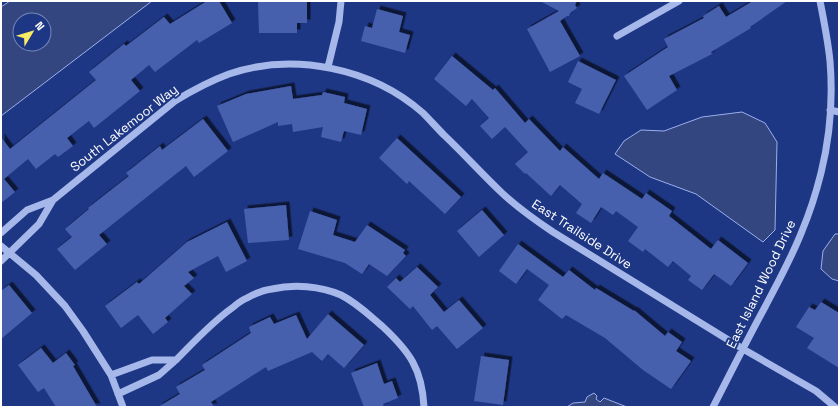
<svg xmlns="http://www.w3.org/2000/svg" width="840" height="408" viewBox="0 0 840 408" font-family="'Space Grotesk',sans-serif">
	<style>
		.water { fill: #344680; stroke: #9aafec; fill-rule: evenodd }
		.building { fill: #4760ae; filter: url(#shadow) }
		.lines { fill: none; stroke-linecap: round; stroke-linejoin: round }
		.minor { stroke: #a6b7ea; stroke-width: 7 }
		.labels { text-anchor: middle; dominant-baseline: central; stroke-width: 4; stroke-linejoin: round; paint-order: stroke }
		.street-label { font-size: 13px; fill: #fff; stroke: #1e3785 }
	</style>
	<defs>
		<filter id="shadow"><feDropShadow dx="3.5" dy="-3.5" stdDeviation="0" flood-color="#0009"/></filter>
	</defs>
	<rect width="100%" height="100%" fill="#1e3785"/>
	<!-- water -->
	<path class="water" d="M10,1H152L1,116V7ZM20,20H44V44H20Z
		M742,112L765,123L777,142L775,230L763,242L696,194L650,177L615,154L624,141L641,130L664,131L702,117Z
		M835,234H839V281L832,279L821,269L823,251Z
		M594,393L597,396L596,399L600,402L604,398L627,407H567L573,403L585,402L587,397Z"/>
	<!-- building -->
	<path class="building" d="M207,1H219L232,23L199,43L197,40L155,72L149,65L131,80L140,91L94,128L89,121L67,138L73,146L58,157L55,154L36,169L28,159L4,179L15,192L1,203V137L10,149L96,80L89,72L124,44L126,46L164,17L170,24Z
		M258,1H307V23H297V33H259Z
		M540,1H577L575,5L577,8L570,13L569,16H567L560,21L580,56L550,72L527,29L559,11Z
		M753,1H787L750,27L751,28L711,52L712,54L669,76L677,90L647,110L624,76L668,47L664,39L704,18L703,16L719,6L726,17Z
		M377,9L403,16L399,32L410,35L405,53L361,41L365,26L372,28Z
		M452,56L493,90L495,88L525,123L529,119L560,151L563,147L599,179L603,173L642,199L646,193L672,211L669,216L711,249L718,240L748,263L731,286L714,274L702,290L688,280L691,276L673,261L668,267L645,249L643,252L628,241L638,227L616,211L613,215L601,207L591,223L576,213L582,204L560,185L551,196L526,173L525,174L515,164L528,152L505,127L492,139L480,126L489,118L472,99L466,106L434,79Z
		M578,61L616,80L599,114L575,103L582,89L568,82Z
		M291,86L293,99L322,95L323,92L345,97L344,103L367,109L361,135L344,131L341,142L321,137L323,127L293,132L292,124L278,126V122L233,142L217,106L246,94Z
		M203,119L228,151L194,177L186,166L99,235L107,244L75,270L57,249L72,237L65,229L89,209L88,208L129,176L126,173L160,146L162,150Z
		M397,138L461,197L445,214L409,181L407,184L379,158Z
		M286,205L289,240L248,243L244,209Z
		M482,210L504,235L479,257L457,231Z
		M310,211L337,220L333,235L355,242L367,225L405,250L403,253L406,256L387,276L369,264L362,274L345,263L298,249Z
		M227,222L247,261L226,272L218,256L188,272L194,278L184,286L192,294L165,318L168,322L153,334L138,315L121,328L105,306L137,282L139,284L187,242Z
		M518,244L563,277L569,270L595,290L596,288L634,311V310L665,336L668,332L682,342L676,351L691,361L671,389L643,370L605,338L566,315L562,319L538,300L549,285L527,269L516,284L499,271Z
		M417,267L438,287L430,295L444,312L459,300L483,328L457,349L437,326L432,330L413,306L410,309L387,287L396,278L400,282Z
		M9,285L32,313L1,339V291Z
		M821,302L839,313V368L807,348L814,338L796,327L809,307L815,310Z
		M328,314L364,345L344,368L328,354L322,361L312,352L268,371L266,367L211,402L214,407H158L180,394L176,387L205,370L202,365L251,333L249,327L270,317L274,324L296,315L307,339Z
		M41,348L53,363L66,353L75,365L73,366L97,407H56L44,388L38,392L18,365Z
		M481,356L509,360L503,405L474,401Z
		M377,363L384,384L392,381L398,398L383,404L384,407H364L351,373Z"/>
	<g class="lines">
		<!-- minor -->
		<path class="minor" d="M617,36L679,1
			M328,67L339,22L341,1
			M830,110L839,112
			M53,200L175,101C193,90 210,81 229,74C294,52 372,68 423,113C430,120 437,128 444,135C464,154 482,174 502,193C518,208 535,220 553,232L743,349L816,391L835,407
			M1,233L27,210L53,200L39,224L1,261
			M1,246L36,275L65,306L83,331L111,375L123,407
			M176,360C194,342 211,323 232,308C236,305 241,300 247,298C254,294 264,290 272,289C294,284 320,286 341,295C357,303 369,315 382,326C410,352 422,369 424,407
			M111,375L152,360H176L159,375L118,394
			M713,407C730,374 747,340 765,307C778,282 792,257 802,231C810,212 816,193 821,173C830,137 833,98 830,61C828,41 824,21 820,1"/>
	</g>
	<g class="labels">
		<!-- street labels -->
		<g class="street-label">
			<text transform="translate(124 128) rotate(-38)">South Lakemoor Way</text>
			<text transform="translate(582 234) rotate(33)">East Trailside Drive</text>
			<text transform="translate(761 284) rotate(-64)">East Island Wood Drive</text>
		</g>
	</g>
	<!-- border -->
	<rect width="840" height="408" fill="none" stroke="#ffffff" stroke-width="4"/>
	<!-- north arrow -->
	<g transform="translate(32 32) rotate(52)"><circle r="19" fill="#1e3785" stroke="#7887b6"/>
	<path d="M0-3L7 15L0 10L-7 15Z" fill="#f9ec65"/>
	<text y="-6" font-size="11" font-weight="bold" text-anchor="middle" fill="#ffffff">N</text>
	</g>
</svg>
